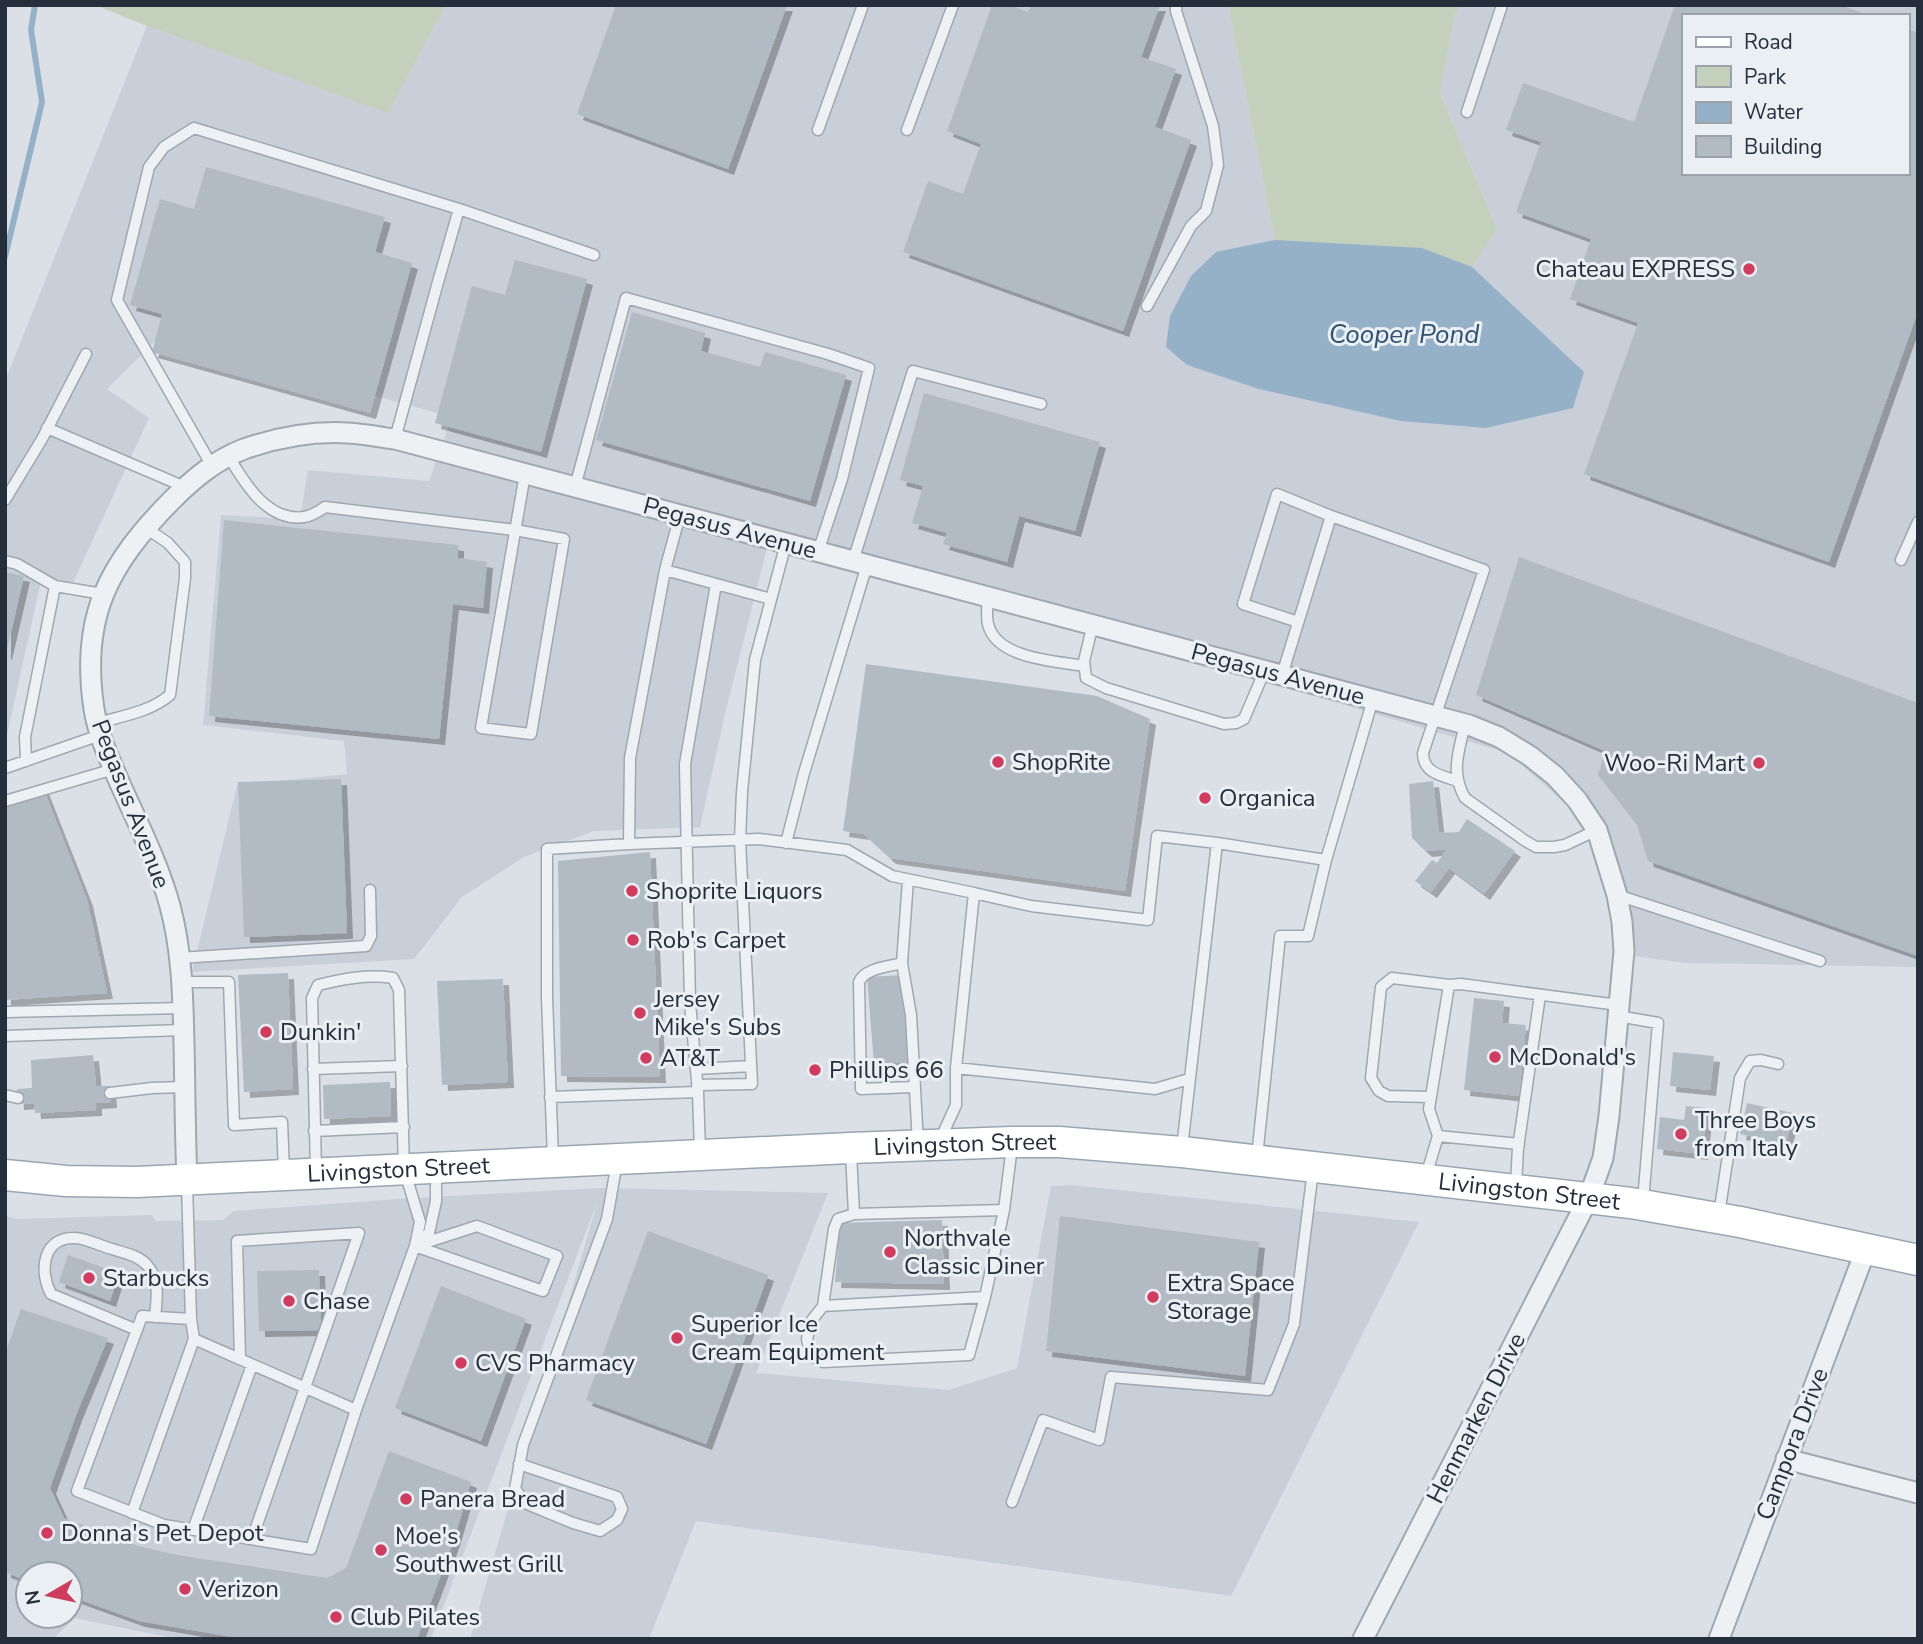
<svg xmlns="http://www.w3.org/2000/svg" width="1923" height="1644" viewBox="0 0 1923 1644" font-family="'Nunito Sans',sans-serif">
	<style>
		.built { fill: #c9cfd8; fill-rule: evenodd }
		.green { fill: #c3d0bc }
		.water { fill: #95b1c7 }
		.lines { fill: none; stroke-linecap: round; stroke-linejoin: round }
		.stream { stroke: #95b1c7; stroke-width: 6 }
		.building { fill: #b2bac3; filter: url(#shadow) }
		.service-casing { stroke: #a1a7b0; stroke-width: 13 }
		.minor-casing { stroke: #a1a7b0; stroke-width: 23 }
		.primary-casing { stroke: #9aa5b2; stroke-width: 33 }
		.service { stroke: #eef1f4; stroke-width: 10 }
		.minor { stroke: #eef1f4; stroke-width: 19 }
		.primary { stroke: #fff; stroke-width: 30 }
		.poi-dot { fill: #cf3c5e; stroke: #eaeff4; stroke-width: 2.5 }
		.labels { text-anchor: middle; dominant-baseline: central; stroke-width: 6; stroke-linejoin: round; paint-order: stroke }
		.poi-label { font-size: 24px; fill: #252f3c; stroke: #eaeff4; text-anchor: start }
		.street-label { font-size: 24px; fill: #252f3c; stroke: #eaeff4 }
		.water-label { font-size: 26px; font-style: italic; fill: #2f5170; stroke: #eaeff4 }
	</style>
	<defs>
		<filter id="shadow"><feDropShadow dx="6" dy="6" stdDeviation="0" flood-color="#0004"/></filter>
	</defs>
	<rect width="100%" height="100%" fill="#dbe0e6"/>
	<!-- built -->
	<path class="built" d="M446,5H1228L1275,240L1497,229L1440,93L1455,14L1461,5H1918V967L1686,963L1619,954L1599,833L1508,753L1180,657L768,544L726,710L700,827L594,831L524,857L462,897L414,959L192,972L237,785L347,774L344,741L203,725L221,515L300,519L308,470L429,481L452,417L159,337L107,389L149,418L71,587L41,581L5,744V381L147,26L388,112ZM1683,16H1907V173H1683Z
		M1072,1185L1419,1222L1231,1596L696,1521L649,1639H470L598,1200L431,1639H177L75,1618L53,1639H5V1216L18,1219L151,1215L156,1221L223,1220L234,1211L412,1198L602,1188L828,1193L756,1373L949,1390L1017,1368L1051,1186ZM28,1574H70V1616H28Z"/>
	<!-- green -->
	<path class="green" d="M95,5H446L388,113L147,26Z
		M1228,5H1461L1455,14L1440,93L1497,229L1472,267L1422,248L1275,240Z"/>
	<!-- water -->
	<path class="water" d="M1275,240L1422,248L1472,267L1584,372L1573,408L1486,428L1401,421L1259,389L1187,365L1166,347L1170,316L1191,276L1216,252Z"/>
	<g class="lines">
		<!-- stream -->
		<path class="stream" d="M5,257L42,102L31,30L35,5"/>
	</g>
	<!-- building -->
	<path class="building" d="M616,5H787L728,169L577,114Z
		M992,5H1010L1028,12L1031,5H1160L1141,57L1176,69L1155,127L1191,140L1123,331L903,252L928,181L963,194L981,144L947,131Z
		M1675,5H1840L1869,15L1683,16V173H1907V29L1918,33V311L1829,562L1584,474L1638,323L1570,299L1591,239L1516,212L1541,142L1506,130L1523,83L1634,122Z
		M206,167L385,217L375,252L412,263L370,413L152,352L162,314L130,305L160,199L194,209Z
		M515,260L587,279L541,452L435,423L472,286L505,295Z
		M632,312L705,333L701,351L760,367L765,352L846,375L810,501L596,440Z
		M924,393L1100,442L1075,531L1019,516L1007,562L943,544L947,533L912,523L923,486L900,480Z
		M224,520L458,545V558L487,562L483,608L453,604L439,739L209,716Z
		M1519,557L1918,703V956L1648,861L1637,825L1598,775L1605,751L1476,695Z
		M5,572L24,576L6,654L5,653Z
		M866,664L1097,696L1150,719L1125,891L890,858L864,834L843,831Z
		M341,779L347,933L244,937L238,782Z
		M1433,781L1439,833L1459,832L1467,819L1515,851L1484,894L1449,868L1431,892L1415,881L1432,860L1437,863L1447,849L1426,851L1412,838L1409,784Z
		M43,788L87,900L107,993L5,1000V801Z
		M650,852L660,1077L561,1076L558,861Z
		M288,973L293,1089L244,1092L238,975Z
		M902,975L908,1062L874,1064L867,977Z
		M503,979L508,1082L442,1085L437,981Z
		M1474,998L1504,1001L1502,1023L1526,1025L1519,1096L1464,1090Z
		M1673,1052L1714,1056L1710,1090L1670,1086Z
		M93,1055L96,1086H110L111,1102L96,1103V1110L35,1113L34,1103L18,1104L17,1089L32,1088L31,1060Z
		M390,1082L391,1116L324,1119L323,1085Z
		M1747,1103L1793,1113L1786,1144L1740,1134Z
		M1686,1106L1707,1108L1702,1154L1657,1149L1660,1117L1684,1120Z
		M1060,1216L1259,1242L1245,1376L1046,1351Z
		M942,1220L944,1284L835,1282L840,1223Z
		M648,1231L768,1275L706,1444L586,1400Z
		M68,1255L119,1273L110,1301L59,1282Z
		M319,1270L321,1330L259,1331L257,1271Z
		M441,1286L526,1319L481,1441L395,1408Z
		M21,1309L108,1338L76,1415L50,1488L64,1518L138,1546L177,1555L327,1578L346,1568L389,1451L471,1482L454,1540L417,1639H244L139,1621L70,1596V1574H28V1581L5,1572V1354Z"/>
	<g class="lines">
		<!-- service casing -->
		<g class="service-casing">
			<path id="service" d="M1467,112L1502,5
				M818,130L863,5
				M907,130L953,5
				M459,209L594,255
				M1147,306L1191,226L1206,211L1218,165L1213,126L1176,11V5
				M47,428L185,487
				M229,457C245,484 268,522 304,517C312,516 319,511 325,507L515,530L564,539L531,734L481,728L525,474
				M212,466L117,300L149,167L164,147L194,128L459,209L438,282L395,439
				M575,487L626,298L828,354L869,368L842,479L818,552
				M5,500L42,439L86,354
				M680,515L665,570L630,758L629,844L759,839L847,850L892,876L974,893
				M1901,560L1918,522
				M5,561L17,564L55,586L103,594
				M853,561L913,371L1041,404
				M665,570L771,599
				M987,596C988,605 986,616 988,624C996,659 1056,661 1084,666
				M1298,622L1243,604L1277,494L1331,516
				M1093,624L1084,661L1086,678L1106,688L1224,724L1236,723L1244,719L1265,670
				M1282,675L1331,516L1484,570L1423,753C1423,773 1442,776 1458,781
				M98,723C122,716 150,712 170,695L185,578V562L168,543L146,528
				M1465,724C1459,751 1450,772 1465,798L1524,840L1536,847H1554L1565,845L1597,830
				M26,761L25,737L55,586
				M5,768L100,735
				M5,801L114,769
				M786,843L804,773L867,565
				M908,880L902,963L911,1015L918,1144
				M1617,895L1820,961
				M179,958L366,946L371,936L370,890
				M902,963C888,967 865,968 859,982L861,1089L914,1087
				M182,982H229L234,1125L282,1122L284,1171
				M5,1012L183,1008
				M1618,1016L1658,1023L1643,1201
				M5,1036L183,1030
				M956,1068L1155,1089L1189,1079
				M313,1069L402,1066
				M696,1069L751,1066
				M697,1085L752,1084L740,840L742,792L755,660L786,543
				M110,1093L152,1088L185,1087
				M5,1095L18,1098
				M550,1097L698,1092
				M1430,1097L1388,1096L1379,1091L1371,1078L1381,987L1392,978L1449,985L1461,984L1618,1005
				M314,1131L404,1127
				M1438,1136L1519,1144
				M940,1140L956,1105V1068L974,893L1031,906L1148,920L1157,836L1217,843L1326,860
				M1182,1148L1217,843
				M700,1151L698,1092L690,1003L685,764L716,584
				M851,1152L854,1214
				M1257,1157L1280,936H1308L1326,860L1373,699
				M553,1158L547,998V849L629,844
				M1426,1176L1438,1136L1429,1109L1449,985
				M187,1184L191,1319L194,1339L356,1410L415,1246L420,1222L404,1169L399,990L393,978C367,974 343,979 318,985L312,998L316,1171
				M1516,1185L1518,1148L1540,995
				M1719,1214L1740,1078L1750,1061L1761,1060L1778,1064
				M477,1226L557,1256L543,1291L415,1246Z
				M418,1243L429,1233L436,1201V1173L438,1171
				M985,1297L969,1355L823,1362L811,1356L807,1339L812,1320L823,1306L834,1229L838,1219L854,1214L1004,1210
				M823,1306L985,1297L1004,1210L1012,1146
				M191,1319L142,1316L77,1491L164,1525L311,1549L356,1410
				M137,1330L51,1294C39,1272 42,1236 76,1238C87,1239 101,1246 112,1249C124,1253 138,1255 147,1265C160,1280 157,1298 155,1317
				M240,1359L237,1241L359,1233L252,1539
				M519,1464L617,1497L622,1509L617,1520L600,1531L573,1523L527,1504L515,1489L523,1445L607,1219L617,1162
				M1012,1502L1043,1420L1099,1440L1111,1377L1268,1390L1294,1324L1313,1170
				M132,1513L194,1339
				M193,1530L252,1365"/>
		</g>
		<!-- minor casing -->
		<g class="minor-casing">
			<path id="minor" d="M187,1180C185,1134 185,1088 184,1043C183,997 182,950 170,906C158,862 136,820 118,779C108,756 98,734 94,709C80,617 108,565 171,501C192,480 215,460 244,449C276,438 314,431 348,433C364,434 380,437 395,439L1469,725L1499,737L1530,756L1555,776L1577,800L1597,830L1617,895L1622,922L1624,951L1609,1116L1603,1158L1589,1197L1363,1639
				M1786,1459L1918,1493
				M1719,1639L1866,1249"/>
		</g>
		<!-- primary casing -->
		<g class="primary-casing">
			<g id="primary">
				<path id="s1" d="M5,1175L66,1181L137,1182L850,1148L1012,1142H1059L1182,1152L1631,1203L1740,1222L1918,1260"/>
			</g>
		</g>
		<!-- service -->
		<use href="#service" class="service"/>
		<!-- minor -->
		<use href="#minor" class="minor"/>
		<!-- primary -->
		<use href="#primary" class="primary"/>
	</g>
	<!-- markers -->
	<g class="poi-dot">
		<circle cx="1749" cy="269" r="7"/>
		<circle cx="998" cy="762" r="7"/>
		<circle cx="1759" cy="763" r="7"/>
		<circle cx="1205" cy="798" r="7"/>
		<circle cx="632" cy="891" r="7"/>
		<circle cx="633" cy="940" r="7"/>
		<circle cx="640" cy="1013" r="7"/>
		<circle cx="266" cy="1032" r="7"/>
		<circle cx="1495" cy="1057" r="7"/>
		<circle cx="646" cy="1058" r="7"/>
		<circle cx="815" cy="1070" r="7"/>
		<circle cx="1681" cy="1134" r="7"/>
		<circle cx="890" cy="1252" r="7"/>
		<circle cx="89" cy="1278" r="7"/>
		<circle cx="1153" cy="1297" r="7"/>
		<circle cx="289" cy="1301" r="7"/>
		<circle cx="677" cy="1338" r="7"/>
		<circle cx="461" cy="1363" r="7"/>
		<circle cx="406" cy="1499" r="7"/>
		<circle cx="47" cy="1533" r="7"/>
		<circle cx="381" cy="1550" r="7"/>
		<circle cx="185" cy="1589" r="7"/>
		<circle cx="336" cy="1617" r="7"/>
	</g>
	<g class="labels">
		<!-- poi labels -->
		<g class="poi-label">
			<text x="1735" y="269" text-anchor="end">Chateau EXPRESS</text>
			<text x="1012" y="762">ShopRite</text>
			<text x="1745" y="763" text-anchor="end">Woo-Ri Mart</text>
			<text x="1219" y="798">Organica</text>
			<text x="646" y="891">Shoprite Liquors</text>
			<text x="647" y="940">Rob's Carpet</text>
			<text x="654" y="999">Jersey<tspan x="654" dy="28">Mike's Subs</tspan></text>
			<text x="280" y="1032">Dunkin'</text>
			<text x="1509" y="1057">McDonald's</text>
			<text x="660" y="1058">AT&amp;T</text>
			<text x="829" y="1070">Phillips 66</text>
			<text x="1695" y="1120">Three Boys<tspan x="1695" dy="28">from Italy</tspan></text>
			<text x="904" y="1238">Northvale<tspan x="904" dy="28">Classic Diner</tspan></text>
			<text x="103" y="1278">Starbucks</text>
			<text x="1167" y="1283">Extra Space<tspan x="1167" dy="28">Storage</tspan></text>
			<text x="303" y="1301">Chase</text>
			<text x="691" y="1324">Superior Ice<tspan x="691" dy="28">Cream Equipment</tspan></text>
			<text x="475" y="1363">CVS Pharmacy</text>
			<text x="420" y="1499">Panera Bread</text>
			<text x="61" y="1533">Donna's Pet Depot</text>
			<text x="395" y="1536">Moe's<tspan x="395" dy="28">Southwest Grill</tspan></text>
			<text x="199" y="1589">Verizon</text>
			<text x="350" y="1617">Club Pilates</text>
		</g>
		<!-- street labels -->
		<g class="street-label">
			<text transform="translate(730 528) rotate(15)">Pegasus Avenue</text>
			<text transform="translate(1278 674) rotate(15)">Pegasus Avenue</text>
			<text transform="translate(131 804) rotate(69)">Pegasus Avenue</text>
			<text stroke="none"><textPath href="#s1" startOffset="961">Livingston Street</textPath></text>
			<text stroke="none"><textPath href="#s1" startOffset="394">Livingston Street</textPath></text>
			<text stroke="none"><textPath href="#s1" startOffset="1528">Livingston Street</textPath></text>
			<text transform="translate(1476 1418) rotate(-63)">Henmarken Drive</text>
			<text transform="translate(1792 1444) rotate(-69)">Campora Drive</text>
		</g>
		<!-- water labels -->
		<g class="water-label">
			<text x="1404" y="334">Cooper Pond</text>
		</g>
	</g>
	<!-- border -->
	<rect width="1923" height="1644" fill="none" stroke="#252f3c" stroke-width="14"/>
	<!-- legend -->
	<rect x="1682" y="14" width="228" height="161" fill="#eaeff4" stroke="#9ba2aa" stroke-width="2"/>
	<rect x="1696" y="37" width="35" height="10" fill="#ffffff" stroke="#9ba2aa" stroke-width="2"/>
	<text x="1744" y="49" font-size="21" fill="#252f3c">Road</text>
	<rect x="1696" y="66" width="35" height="21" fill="#c3d0bc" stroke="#9ba2aa" stroke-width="2"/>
	<text x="1744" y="84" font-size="21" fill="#252f3c">Park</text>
	<rect x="1696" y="102" width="35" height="21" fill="#95b1c7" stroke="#9ba2aa" stroke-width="2"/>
	<text x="1744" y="119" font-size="21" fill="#252f3c">Water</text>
	<rect x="1696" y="136" width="35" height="21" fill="#b2bac3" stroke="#9ba2aa" stroke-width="2"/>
	<text x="1744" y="154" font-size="21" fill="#252f3c">Building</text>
	<!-- north arrow -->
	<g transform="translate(49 1595) rotate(261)"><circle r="33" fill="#eaeff4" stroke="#9ba2aa" stroke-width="2"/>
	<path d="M0-5L12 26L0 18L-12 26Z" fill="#cf3c5e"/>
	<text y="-10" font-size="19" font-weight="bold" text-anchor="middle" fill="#252f3c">N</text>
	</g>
</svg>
